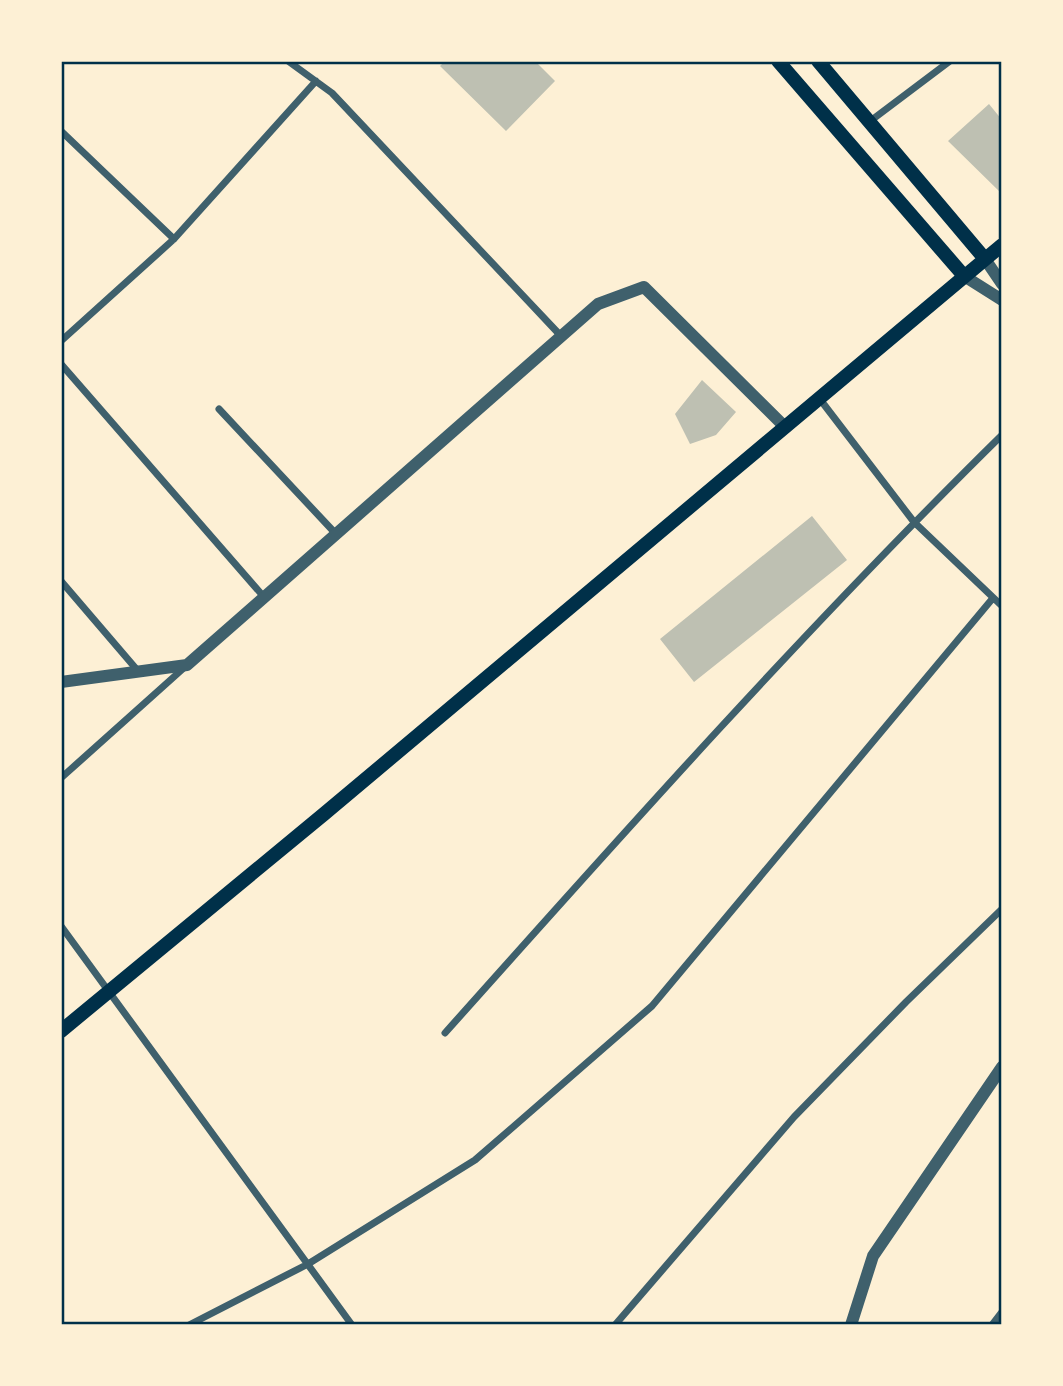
<svg xmlns="http://www.w3.org/2000/svg" width="1063" height="1386" viewBox="0 0 1063 1386" font-family="'Alegreya Sans',sans-serif">
	<style>
		.building { fill: #bec0b2 }
		.lines { fill: none; stroke-linecap: round; stroke-linejoin: round }
		.minor { stroke: #3f606c; stroke-width: 7 }
		.tertiary { stroke: #3f606c; stroke-width: 12 }
		.secondary { stroke: #003049; stroke-width: 14 }
		.neatline { fill: none; stroke: #003049; stroke-width: 2.5 }
	</style>
	<rect width="100%" height="100%" fill="#fdf0d5"/>
	<!-- building -->
	<path class="building" d="M445,61H535L555,81L506,131L440,66Z
		M989,104L1002,120V194L948,141Z
		M702,380L736,412L716,435L690,444L675,414Z
		M812,516L847,560L694,682L660,639Z"/>
	<g class="lines">
		<!-- minor -->
		<path class="minor" d="M288,61L332,93L561,336
			M869,122L950,61
			M61,131L174,239
			M61,341L174,239L316,81
			M61,364L264,597
			M819,398L914,522L1002,606
			M219,409L336,534
			M61,581L138,671
			M61,778L186,666
			M61,926L352,1325
			M445,1033C626,830 808,626 1002,435
			M189,1325L308,1264L475,1160L652,1006L993,598
			M615,1325L794,1117L906,1002L1002,909
			M992,1325L1002,1312"/>
		<!-- tertiary -->
		<path class="tertiary" d="M985,259L1002,284
			M964,276L1002,300
			M61,682L187,665L598,304L644,287L784,426
			M851,1325L873,1256L1002,1067"/>
		<!-- secondary -->
		<path class="secondary" d="M778,61L964,276
			M818,61L985,259
			M61,1031L324,814L1002,245"/>
	</g>
	<!-- border -->
	<rect width="1063" height="1386" fill="none" stroke="#fdf0d5" stroke-width="126"/>
	<rect x="63" y="63" width="937" height="1260" class="neatline"/>
</svg>
